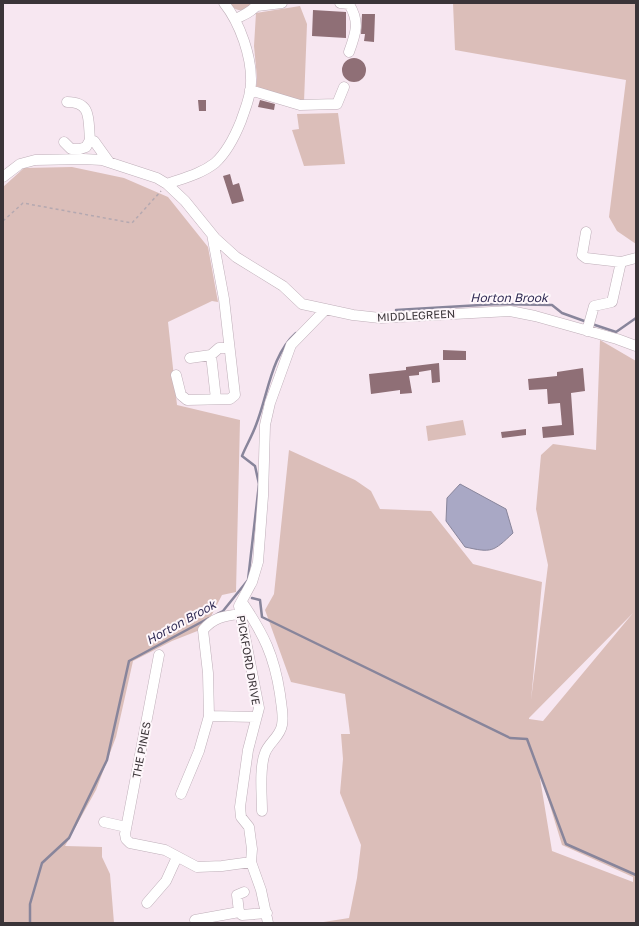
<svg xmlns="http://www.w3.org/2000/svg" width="639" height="926" viewBox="0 0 639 926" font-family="'Golos Text',sans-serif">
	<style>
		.green { fill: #dbbeb9; fill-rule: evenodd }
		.water { fill: #a9a8c5; stroke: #88859b }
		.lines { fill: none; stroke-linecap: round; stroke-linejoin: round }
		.stream { stroke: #88859b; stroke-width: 2.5 }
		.building { fill: #8f6f76 }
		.minor-casing { stroke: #bfafb9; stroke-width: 11 }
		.path { stroke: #b4a8b0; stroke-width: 1.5; stroke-dasharray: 3 3; stroke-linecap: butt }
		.minor { stroke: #fff; stroke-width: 10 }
		.labels { text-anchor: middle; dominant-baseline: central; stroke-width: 4; stroke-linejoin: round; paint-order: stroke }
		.street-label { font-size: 11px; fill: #3a3438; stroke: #fef7fb }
		.water-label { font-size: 12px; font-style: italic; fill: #312c55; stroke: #fef7fb }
	</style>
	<rect width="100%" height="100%" fill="#f7e7f1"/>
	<!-- green -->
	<path class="green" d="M229,3H253C244,11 238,14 229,3Z
		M453,3H636V244L617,231L609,217L626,80L455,50Z
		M300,6L307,24L304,102L256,89L257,78L254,46L256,13Z
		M338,113L345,164L304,166L292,130L299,129L297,114Z
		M72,167L124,178L168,197L208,247L218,302L212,301L168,322L177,405L240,420L236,592L222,595L205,628L172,641L133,661L116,737L96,790L65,846L102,847V857L110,874L114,923H3V187L24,168Z
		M600,340L636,361V923H317L349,918L357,878L361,845L340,793L343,759L341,734H350L345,694L291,682L265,610L274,594L289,450L355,480L371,491L380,509L431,511L473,564L542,582L531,700L548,565L536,509L541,455L553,444L596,450ZM633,613L543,721L529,719V718ZM538,766L562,845L633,877V882L552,851Z
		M463,420L466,435L428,441L426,426Z"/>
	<!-- water -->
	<path class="water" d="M460,484L506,509L513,533C493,552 492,553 465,547L446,521L447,498Z"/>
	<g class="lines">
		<!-- stream -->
		<path class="stream" d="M396,310L498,304L552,305L562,313L587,322
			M592,324L616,332L636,318
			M252,598L260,600L262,617L510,738L527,739L566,844L636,875
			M217,614L223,611L248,580L259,484L255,466L242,456C246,446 252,436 256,425C268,395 271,355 296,333
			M30,923V904L42,863L69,838L107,760L129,661L209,618"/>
	</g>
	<!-- building -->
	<path class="building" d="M313,10L346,12V38L312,36Z
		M362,14H375L374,42L364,41L365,34H361Z
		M342 70a12 12 0 1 1 24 0a12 12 0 1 1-24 0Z
		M198,100H206V111H199Z
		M260,100L275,104L274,110L258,107Z
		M230,174L233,185L239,183L244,201L232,204L223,176Z
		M443,350L466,351V360H443Z
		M439,363L440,382L432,383L431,370L419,372V375L409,376L412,393L400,394V390L371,394L369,374L406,370V367Z
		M583,368L585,391L571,393L574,435L543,438L542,427L562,425L560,403L548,404L547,389L529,390L528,379L557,376V372Z
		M526,429V435L502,438L501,432Z"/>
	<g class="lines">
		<!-- minor casing -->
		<g class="minor-casing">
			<path id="minor" d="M340,3L349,4C360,22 356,33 349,52
				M257,6L282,3
				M236,19C243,15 254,11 258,3
				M250,90L300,105L337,104L344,87
				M67,102C92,102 88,119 90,140L94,141L109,162
				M64,142L71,149H80L86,147L90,140
				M3,177L20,164L35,160L83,159L102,160L157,178L167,184L185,201L215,238L236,257L283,286L302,304L353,315L380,318L510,311L535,316L617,339L636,346
				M167,184C184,178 201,174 215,163C226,153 235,136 241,121C245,109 251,96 251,83C252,57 240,23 224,3
				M586,232L582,255L586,258L621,262
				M587,331L594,306L612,302L621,262L636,258
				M211,355L216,399
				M190,358L211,355L219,348H229
				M176,375L181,395L187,400L230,399L235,395L224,299L212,234
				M242,602C264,635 274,655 280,694C281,704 284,715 282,725C280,737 269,742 265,753C259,768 262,795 262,811
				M159,655L125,834L126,839L130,843L165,850L197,867L222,866L251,862
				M209,716L256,717
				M181,794L199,751L209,716L208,673L203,630C214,617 224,616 240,614
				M104,822L126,827
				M244,892L237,895L239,912L242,915L267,913
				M147,903L166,881L177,857
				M195,920L239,912
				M268,923L261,890L251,862L252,849L249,827L241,817L240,807L248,750L259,708L239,606L252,582L258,562L263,496L265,425L270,403L291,345L326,309"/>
		</g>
		<!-- path -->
		<path class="path" d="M3,221L23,203L132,223L161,191"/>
		<!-- minor -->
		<use href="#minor" class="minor"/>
	</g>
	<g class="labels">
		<!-- street labels -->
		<g class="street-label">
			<text transform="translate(416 315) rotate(-3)">MIDDLEGREEN</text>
			<text transform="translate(249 660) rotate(80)">PICKFORD DRIVE</text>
			<text transform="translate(141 750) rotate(-79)">THE PINES</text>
		</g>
		<!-- water labels -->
		<g class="water-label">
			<text x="509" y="297">Horton Brook</text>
			<text transform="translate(181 622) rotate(-29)">Horton Brook</text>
		</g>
	</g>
	<!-- border -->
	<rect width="639" height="926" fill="none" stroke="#3a3438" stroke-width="8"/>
</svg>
